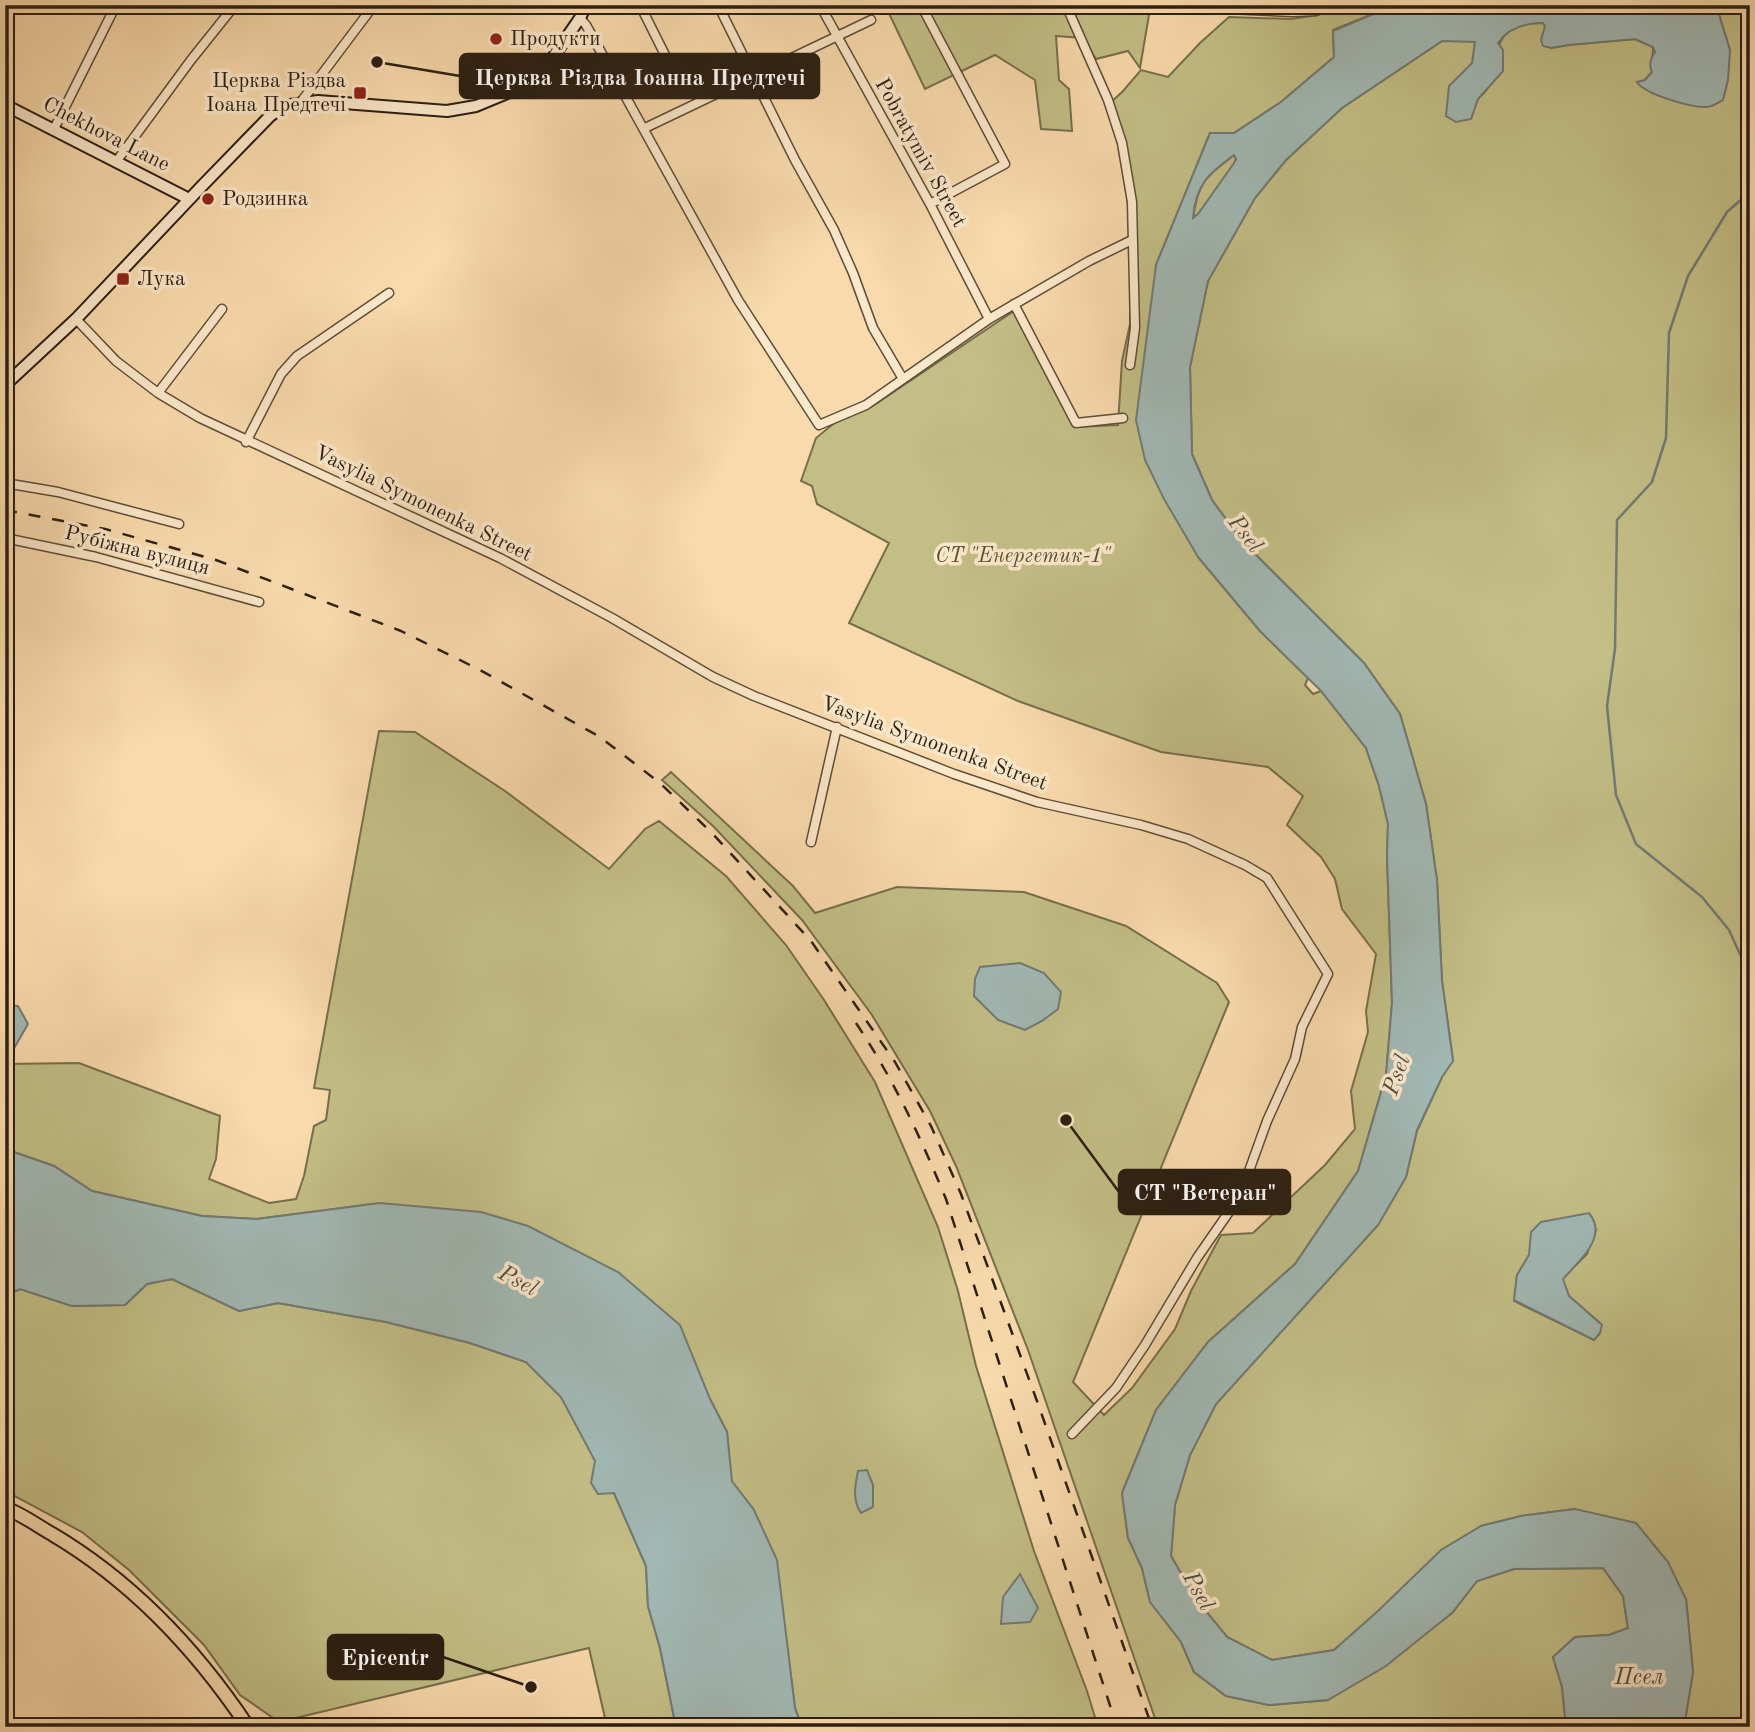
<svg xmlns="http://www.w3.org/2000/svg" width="1755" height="1732" viewBox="0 0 1755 1732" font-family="'Old Standard TT',serif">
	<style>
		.green { fill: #c3be86; stroke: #776e4c; stroke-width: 2; fill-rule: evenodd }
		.water { fill: #a1b8b4; stroke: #727a73; stroke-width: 2; fill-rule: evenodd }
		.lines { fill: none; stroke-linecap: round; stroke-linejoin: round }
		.stream { stroke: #727a73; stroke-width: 2.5 }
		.minor-casing { stroke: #5e4d38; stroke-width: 11 }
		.secondary-casing { stroke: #2b1e12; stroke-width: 14 }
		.primary-casing { stroke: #2b1e12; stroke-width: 16 }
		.minor { stroke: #fbe7c9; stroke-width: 8 }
		.secondary { stroke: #fbe7c9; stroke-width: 10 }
		.primary { stroke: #f9daac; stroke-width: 12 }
		.rail { stroke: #2b1e12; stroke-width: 2.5; stroke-dasharray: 12 12; stroke-linecap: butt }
		.poi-dot { fill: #8f2418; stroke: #fbe7c9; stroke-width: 2.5 }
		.labels { text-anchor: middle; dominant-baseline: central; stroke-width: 7; stroke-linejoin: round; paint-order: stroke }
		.poi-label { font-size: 21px; fill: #2b1e12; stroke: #fbe7c9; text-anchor: start }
		.street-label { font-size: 21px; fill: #2b1e12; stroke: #fbe7c9 }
		.park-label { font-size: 21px; font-style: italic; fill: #594e35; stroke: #fbe7c9 }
		.water-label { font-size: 23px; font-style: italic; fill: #4e4c43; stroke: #fbe7c9 }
		.leader { fill: none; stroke: #2b1e12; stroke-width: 2.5 }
		.callout-dot { fill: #2b1e12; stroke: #fbe7c9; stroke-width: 2.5 }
		.callout { fill: #2b1e12; stroke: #2b1e12; stroke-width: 2.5 }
		.callout-label { font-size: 23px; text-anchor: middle; font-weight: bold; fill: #fff }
	</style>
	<rect width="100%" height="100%" fill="#f9daac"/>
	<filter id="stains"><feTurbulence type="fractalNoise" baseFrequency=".00286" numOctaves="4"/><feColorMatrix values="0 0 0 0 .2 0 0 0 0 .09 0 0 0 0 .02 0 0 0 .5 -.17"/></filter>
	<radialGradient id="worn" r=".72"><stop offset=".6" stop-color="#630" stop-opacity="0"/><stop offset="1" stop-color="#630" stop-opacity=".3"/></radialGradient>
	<!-- green -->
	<path class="green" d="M885,5H1053L1061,7L1150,9L1140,68L1128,51L1096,59L1083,38L1056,36L1059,80L1069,89L1072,131L1041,129L1035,80L995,55L925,89Z
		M1349,5H1395L1333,30L1334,57L1281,102L1234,133H1210L1156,265L1198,557L1260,631L1308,678L1305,685L1313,694L1321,691L1366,748L1379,786L1388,824L1387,856L1392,1003L1386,1075L1358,1171L1295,1264L1208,1342L1156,1410L1122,1493L1128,1538L1142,1568L1150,1601L1181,1642L1194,1672L1226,1696L1269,1705L1328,1700L1452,1613L1477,1581L1514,1569L1603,1568L1623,1596L1628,1628L1609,1635L1575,1637L1553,1657L1562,1687L1566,1727H1158L1028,1350L956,1166L930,1111L872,1015L802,920L714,827L662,780L671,772L793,886L815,913L897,887L1024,892L1126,926L1217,983L1229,1002L1073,1382L1104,1415L1132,1388L1175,1329L1191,1291L1221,1235L1253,1233L1325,1165L1355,1129L1351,1091L1368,1032L1366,1011L1376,954L1342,909L1335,879L1321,857L1287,825L1303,796L1268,767L1161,752L1018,701L849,623L889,543L817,504L812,486L801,481L816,438L838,420L874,405L1014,311L1076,427L1118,425L1122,361L1130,324V214L1117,139L1107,106L1123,91L1141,70L1168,77L1200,43L1229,17L1291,19L1318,15Z
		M1716,5H1750V1727H1684L1693,1672L1686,1599L1575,1509L1521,1516L1481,1526L1334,1650L1272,1660L1227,1637L1196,1599L1171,1556L1175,1505L1190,1455L1216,1404L1378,1225L1406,1177L1417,1131L1442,1077L1453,1060L1442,981L1437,880L1426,804L1400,714L1364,663L1242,541L1212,500L1192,454L1190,367L1208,281L1255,198L1286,160L1342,108L1442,41H1475L1471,119C1473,113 1475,103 1479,98C1483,93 1487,92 1489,85C1499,50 1494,21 1544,23L1551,48L1568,45L1635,39L1653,47L1652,72L1645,80L1652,93L1690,105L1730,50ZM1596,1230L1587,1254L1562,1279L1569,1296L1601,1324L1600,1333L1594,1340L1514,1301L1517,1275L1529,1255Z
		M1234,155L1236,159L1234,164L1198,214L1193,219C1198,181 1206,177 1234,155Z
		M379,731L415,732L505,791L609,869L645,829L659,821L726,876L786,945L824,1000L875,1082L938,1227L958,1291L976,1366L1034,1551L1087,1691L1098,1727H802L795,1708L786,1639L754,1510L731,1481L727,1432L710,1399L380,1203L257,1219L202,1216L92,1191L54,1166L5,1149V1064L79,1063L220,1116L216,1159L209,1179L269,1203L296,1199L304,1176L314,1126L326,1120L330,1090L314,1088Z
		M172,1279L239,1311L278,1303L386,1322L470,1343L526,1362L561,1397L614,1493L646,1566L648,1606L660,1648L676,1727H607L589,1648L279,1722L240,1695L204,1645L129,1570L82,1532L5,1491V1296L20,1289L72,1306L125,1305L147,1284Z"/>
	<!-- water -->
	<path class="water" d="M1395,5H1716L1730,50L1728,80L1723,100C1718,103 1712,107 1707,107C1692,108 1644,94 1637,82L1645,80L1652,72C1649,66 1650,58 1655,52L1653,47L1635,39L1568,45L1551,48L1543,46L1541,40L1545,26L1543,23C1526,23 1508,28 1498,43L1503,50V71L1478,99L1471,119L1456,122L1446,116L1449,86L1472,63L1475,42L1442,41L1342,108L1286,160L1255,198L1208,281L1190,367L1192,454L1212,500L1242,541L1364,663L1400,714L1426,804L1437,880L1442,981L1453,1061L1442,1077L1417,1130L1406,1177L1378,1225L1216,1404L1190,1455L1175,1505L1171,1556L1196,1599L1227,1637L1272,1660L1334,1650L1379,1610L1441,1550L1481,1526L1521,1516L1575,1509L1636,1523L1668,1562L1686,1599L1693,1672L1684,1727H1566L1562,1687L1553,1657L1575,1637L1609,1635L1628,1628L1623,1596L1603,1568L1514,1569L1477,1581L1452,1613L1386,1666L1328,1700L1269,1705L1226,1696L1194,1672L1181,1642L1150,1602L1142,1568L1128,1538L1122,1493L1156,1410L1208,1342L1295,1264L1358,1171L1386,1075L1392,1003L1387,856L1388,824L1379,786L1366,748L1321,691L1260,631L1198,557L1164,499L1145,460L1136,420L1156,265L1210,133H1234L1281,102L1334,57L1333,31ZM1234,155L1236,159L1234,163L1198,214L1193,218C1196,184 1208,174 1234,155Z
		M1020,963L1044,973L1061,992L1058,1009L1042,1021L1025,1030L998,1020L974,996L975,979L980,967Z
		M5,1005L18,1006L28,1024L5,1064Z
		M5,1149L54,1166L92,1191L202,1216L257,1219L380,1203L481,1212L528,1226L618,1272L680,1325L710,1399L727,1432L732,1481L754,1510L777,1560L795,1708L802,1727H676L660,1648L648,1606L646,1566L614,1493L598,1494L591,1483L595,1461L561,1397L526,1362L470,1343L386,1322L278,1303L239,1311L172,1279L147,1284L125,1305L72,1306L20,1289L5,1296Z
		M1589,1213C1609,1237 1578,1262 1563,1279L1569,1296L1602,1325L1600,1333L1594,1340L1514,1300L1517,1275L1529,1255L1531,1232L1541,1222Z
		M867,1470L873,1485V1507L861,1513C852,1500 855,1486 858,1471Z
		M1020,1574L1038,1608L1030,1622L1001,1624L1003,1597Z"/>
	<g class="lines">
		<!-- stream -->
		<path class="stream" d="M1750,192L1727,212L1688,276L1669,333L1666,438L1652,482L1617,520L1615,649L1607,706L1616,795L1636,844L1702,897L1729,930L1750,976"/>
		<!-- minor casing -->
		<g class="minor-casing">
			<path id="minor" d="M640,5L677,79
				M718,5L795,160L834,230L853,273L873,328L903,379
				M820,5L930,204L989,319
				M921,5L1005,164L930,204
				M1066,5L1108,100L1122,143L1132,202L1135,328L1130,365
				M1066,5L1161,6L1293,12L1316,11
				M580,18L586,25L738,300L819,425L866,405L989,319L1089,261L1132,240
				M301,102L374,5
				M645,128L871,20
				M54,129L116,5
				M116,162L191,60L235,5
				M1014,304L1076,423L1123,418
				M76,319L116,361L158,393L200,418L500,558L612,618L713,677L754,696L954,774L1037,802L1141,825L1188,839L1245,865L1267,878L1328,974L1302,1027L1295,1059L1267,1121L1240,1196L1197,1258L1145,1345L1116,1388L1072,1434
				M158,393L222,309
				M246,442L281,374L297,356L389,293
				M1750,451V457
				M5,483L58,492L179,524
				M5,538L96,557L259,602
				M811,842L837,727"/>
		</g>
		<!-- secondary casing -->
		<g class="secondary-casing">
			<path id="secondary" d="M5,105L189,199
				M5,385L76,319L201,187L270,116L284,106L318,101L447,111L476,106L517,89L549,63L580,18L586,5"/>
		</g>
		<!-- primary casing -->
		<g class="primary-casing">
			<path id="primary" d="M5,1508C22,1514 36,1525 52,1534C133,1582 196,1649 248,1727"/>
		</g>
		<!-- minor -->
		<use href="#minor" class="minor"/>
		<!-- secondary -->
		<use href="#secondary" class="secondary"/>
		<!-- primary -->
		<use href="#primary" class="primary"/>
		<!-- rail -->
		<path class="rail" d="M5,510L105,529L216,560L401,631L480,670L600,737L660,783L712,833L811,941L895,1062L931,1126L961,1194L1037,1401L1152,1727
			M856,1023C894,1080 920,1136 946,1199L1117,1727"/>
	</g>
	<!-- markers -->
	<g class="poi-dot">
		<circle cx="496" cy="39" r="7"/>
		<rect x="353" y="86" width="14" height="14" rx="3.5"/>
		<circle cx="208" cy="199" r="7"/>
		<rect x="116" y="272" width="14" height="14" rx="3.5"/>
	</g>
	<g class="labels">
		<!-- poi labels -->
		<g class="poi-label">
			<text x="510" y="39">Продукти</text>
			<text x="346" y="81" text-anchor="end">Церква Різдва<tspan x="346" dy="24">Іоана Предтечі</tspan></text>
			<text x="222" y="199">Родзинка</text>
			<text x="137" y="279">Лука</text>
		</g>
		<!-- street labels -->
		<g class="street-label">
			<text transform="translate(106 135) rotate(27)">Chekhova Lane</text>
			<text transform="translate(920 153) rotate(61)">Pobratymiv Street</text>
			<text transform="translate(423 504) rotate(26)">Vasylia Symonenka Street</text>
			<text transform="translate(137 551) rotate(14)">Рубіжна вулиця</text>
			<text transform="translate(934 744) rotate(20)">Vasylia Symonenka Street</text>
		</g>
		<!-- park labels -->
		<g class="park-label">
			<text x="1023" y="556">СТ "Енергетик-1"</text>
		</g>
		<!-- water labels -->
		<g class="water-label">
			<text transform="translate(1245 534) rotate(52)">Psel</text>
			<text transform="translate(1397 1075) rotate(-70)">Psel</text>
			<text transform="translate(518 1281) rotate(28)">Psel</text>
			<text transform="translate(1198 1591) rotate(61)">Psel</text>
			<text x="1639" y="1677">Псел</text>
		</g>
	</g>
	<!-- callouts -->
	<path class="leader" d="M377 62L460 76M1066 1120L1119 1192M531 1687L443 1657"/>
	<g class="callout-dot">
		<circle cx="377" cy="62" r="7"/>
		<circle cx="1066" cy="1120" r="7"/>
		<circle cx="531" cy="1687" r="7"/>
	</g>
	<g class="callout">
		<rect x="460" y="54" width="359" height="44" rx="7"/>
		<rect x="1119" y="1170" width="171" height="44" rx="7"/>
		<rect x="328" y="1635" width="115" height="44" rx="7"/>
	</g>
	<g class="callout-label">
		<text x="640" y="85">Церква Різдва Іоанна Предтечі</text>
		<text x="1205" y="1200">СТ "Ветеран"</text>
		<text x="385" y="1665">Epicentr</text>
	</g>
	<!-- margin -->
	<rect width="1755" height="1732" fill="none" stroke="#f9daac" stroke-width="28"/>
	<rect x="7" y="7" width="1741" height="1718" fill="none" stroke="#2b1e12" stroke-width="3.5"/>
	<rect x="14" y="14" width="1727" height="1704" fill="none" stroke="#2b1e12" stroke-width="2"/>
	<rect width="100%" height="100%" filter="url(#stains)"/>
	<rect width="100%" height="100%" fill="url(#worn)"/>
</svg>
